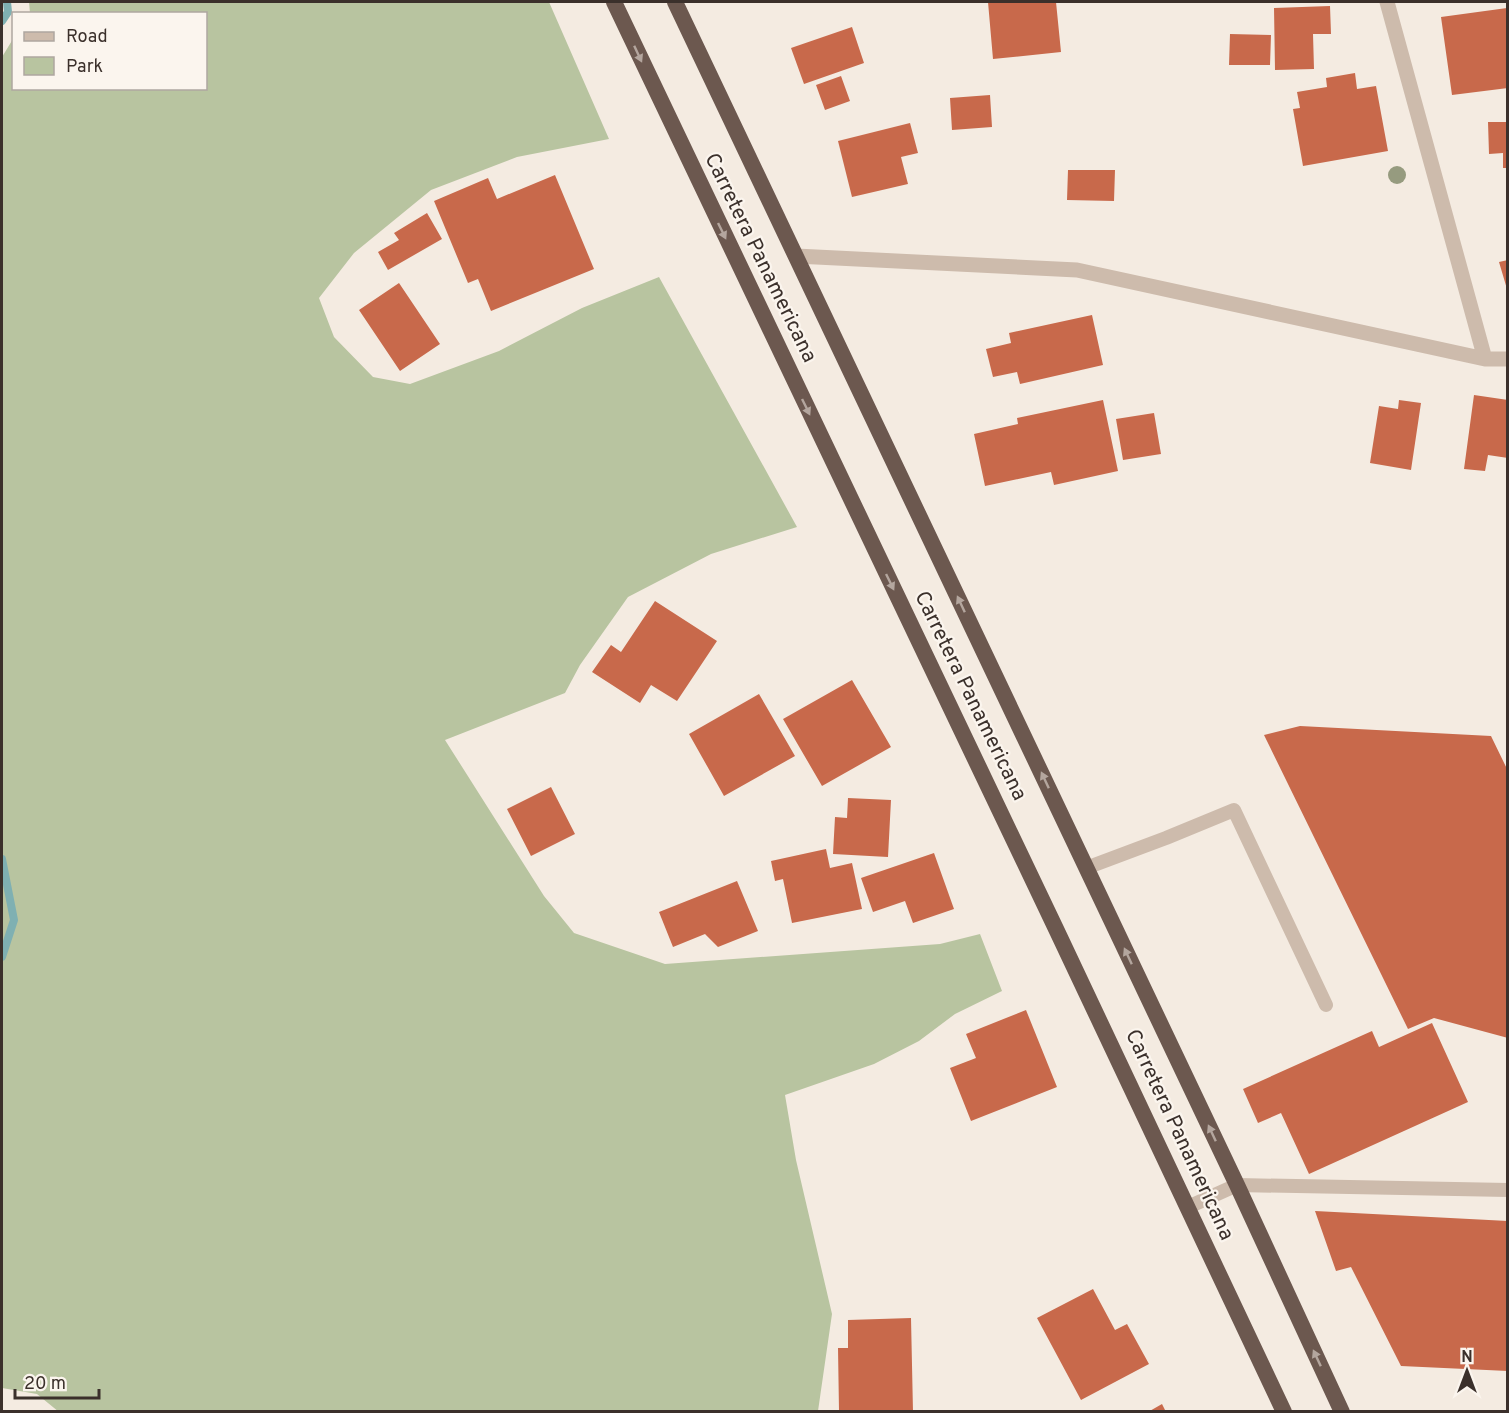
<svg xmlns="http://www.w3.org/2000/svg" width="1509" height="1413" viewBox="0 0 1509 1413" font-family="Overpass,sans-serif">
	<style>
		.green { fill: #b8c4a0 }
		.lines { fill: none; stroke-linecap: round; stroke-linejoin: round }
		.stream { stroke: #7fb0b2; stroke-width: 8 }
		.building { fill: #c8694b }
		.service { stroke: #cdbbac; stroke-width: 14 }
		.minor { stroke: #cdbbac; stroke-width: 15 }
		.trunk { stroke: #6c584f; stroke-width: 16 }
		.tree { fill: #969b7f }
		.oneway { fill: #b4a69e }
		.labels { text-anchor: middle; dominant-baseline: central; stroke-width: 4.5; stroke-linejoin: round; paint-order: stroke }
		.street-label { font-size: 21px; fill: #3b302b; stroke: #fbf5ee }
	</style>
	<rect width="100%" height="100%" fill="#f4ebe1"/>
	<!-- green -->
	<path class="green" d="M29,2H549L609,139L517,157L431,190L354,253L319,298L334,337L373,377L410,384L499,351L582,308L659,277L797,527L711,554L628,597L580,665L565,693L445,740L544,896L574,933L665,964L940,944L980,934L1002,991L955,1014L919,1041L874,1064L785,1095L796,1160L832,1314L818,1411L59,1412L37,1394L2,1388V57L13,39L14,88H206V14L30,13Z"/>
	<g class="lines">
		<!-- stream -->
		<path class="stream" d="M2,21L8,12L7,2
			M2,859L14,920L2,957"/>
	</g>
	<!-- building -->
	<path class="building" d="M988,2H1056L1061,52L993,59Z
		M1330,6L1331,34H1313L1314,69L1275,70L1274,8Z
		M1507,8L1508,88L1452,95L1441,17Z
		M852,27L864,63L804,84L791,48Z
		M1230,34L1271,35L1270,65H1229Z
		M1355,73L1357,89L1376,86L1388,151L1303,166L1293,109L1300,108L1297,92L1327,87L1326,78Z
		M841,76L850,101L825,110L816,85Z
		M990,95L992,127L952,130L950,98Z
		M1488,122H1508V168H1503V153L1489,154Z
		M910,123L918,153L901,157L908,184L852,197L838,141Z
		M1068,170H1115L1114,201L1067,200Z
		M555,175L594,269L491,311L478,279L468,283L434,201L488,178L497,199Z
		M427,213L442,239L388,270L378,252L399,240L394,233Z
		M1508,260V289H1507L1499,262Z
		M399,283L440,344L400,371L359,310Z
		M1092,315L1103,365L1020,384L1017,372L993,377L986,349L1011,343L1009,333Z
		M1474,395L1508,400V458L1488,455L1485,471L1464,469Z
		M1103,400L1118,471L1054,485L1051,472L985,486L974,434L1018,424L1017,418Z
		M1399,400L1421,403L1411,470L1370,463L1379,406L1398,409Z
		M1154,413L1161,454L1123,460L1116,419Z
		M655,601L717,641L677,701L651,685L640,703L592,672L611,645L621,652Z
		M852,680L891,747L822,786L783,719Z
		M759,694L795,756L724,796L689,734Z
		M1300,726L1491,736L1508,771V1038L1434,1018L1408,1029L1264,735Z
		M551,787L575,834L531,856L507,809Z
		M848,798L891,800L888,857L833,854L835,817L847,818Z
		M826,849L830,868L852,863L862,909L792,923L783,879L775,881L771,861Z
		M934,853L954,909L913,923L905,901L873,912L861,878Z
		M737,881L758,931L718,947L705,934L673,947L659,912Z
		M1026,1010L1057,1087L971,1121L950,1068L976,1058L966,1034Z
		M1432,1023L1468,1102L1309,1174L1281,1113L1258,1123L1243,1089L1372,1031L1379,1047Z
		M1315,1211L1508,1221V1371L1401,1366L1351,1267L1336,1271Z
		M1093,1289L1115,1330L1127,1324L1149,1364L1081,1400L1037,1318Z
		M911,1318L913,1412L839,1411L838,1348H848V1320Z
		M1162,1404L1166,1412H1148Z"/>
	<g class="lines">
		<!-- service -->
		<path class="service" d="M1086,868L1166,838L1234,810L1326,1005
			M1188,1207L1237,1185L1508,1190"/>
		<!-- minor -->
		<path class="minor" d="M1387,2L1485,359
			M796,256L1077,270L1485,359H1508"/>
		<!-- trunk -->
		<path class="trunk" d="M614,2L1057,931L1284,1412
			M675,2L1237,1185L1342,1412"/>
	</g>
	<!-- trees -->
	<circle class="tree" cx="1397" cy="175" r="9"/>
	<!-- one-way arrows -->
	<defs><path id="oneway-solid" d="M-6-.8H1V-3.2L6.5 0L1 3.2V.8H-6Z" transform="scale(1.5)"/></defs>
	<g class="oneway">
		<use href="#oneway-solid" transform="translate(638 54) rotate(65)"/>
		<use href="#oneway-solid" transform="translate(722 231) rotate(64)"/>
		<use href="#oneway-solid" transform="translate(806 407) rotate(64)"/>
		<use href="#oneway-solid" transform="translate(890 582) rotate(64)"/>
		<use href="#oneway-solid" transform="translate(961 604) rotate(-115)"/>
		<use href="#oneway-solid" transform="translate(1045 780) rotate(-115)"/>
		<use href="#oneway-solid" transform="translate(1128 956) rotate(-115)"/>
		<use href="#oneway-solid" transform="translate(1212 1133) rotate(-115)"/>
		<use href="#oneway-solid" transform="translate(1317 1358) rotate(-115)"/>
	</g>
	<g class="labels">
		<!-- street labels -->
		<g class="street-label">
			<text transform="translate(760 258) rotate(64)">Carretera Panamericana</text>
			<text transform="translate(970 696) rotate(64)">Carretera Panamericana</text>
			<text transform="translate(1179 1135) rotate(65)">Carretera Panamericana</text>
		</g>
	</g>
	<!-- border -->
	<rect width="1509" height="1413" fill="none" stroke="#3b302b" stroke-width="6"/>
	<!-- legend -->
	<rect x="12" y="12" width="195" height="78" fill="#fbf5ee" stroke="#aea6a0" stroke-width="1.5"/>
	<rect x="24" y="32" width="30" height="9" fill="#cdbbac" stroke="#aea6a0" stroke-width="1.5"/>
	<text x="66" y="42" font-size="18" fill="#3b302b">Road</text>
	<rect x="24" y="57" width="30" height="18" fill="#b8c4a0" stroke="#aea6a0" stroke-width="1.5"/>
	<text x="66" y="72" font-size="18" fill="#3b302b">Park</text>
	<!-- north arrow -->
	<g transform="translate(1467 1371)" stroke="#fbf5ee" stroke-width="4.5" paint-order="stroke">
	<path d="M0-4.5L10 22L0 15L-10 22Z" fill="#3b302b"/>
	<text y="-9" font-size="16" font-weight="bold" text-anchor="middle" fill="#3b302b">N</text>
	</g>
	<!-- scale -->
	<path d="M15 1389v9h84v-9" fill="none" stroke="#3b302b" stroke-width="3"/>
	<text x="24" y="1389" font-size="18" fill="#3b302b" stroke="#fbf5ee" stroke-width="4.5" paint-order="stroke">20 m</text>
</svg>
